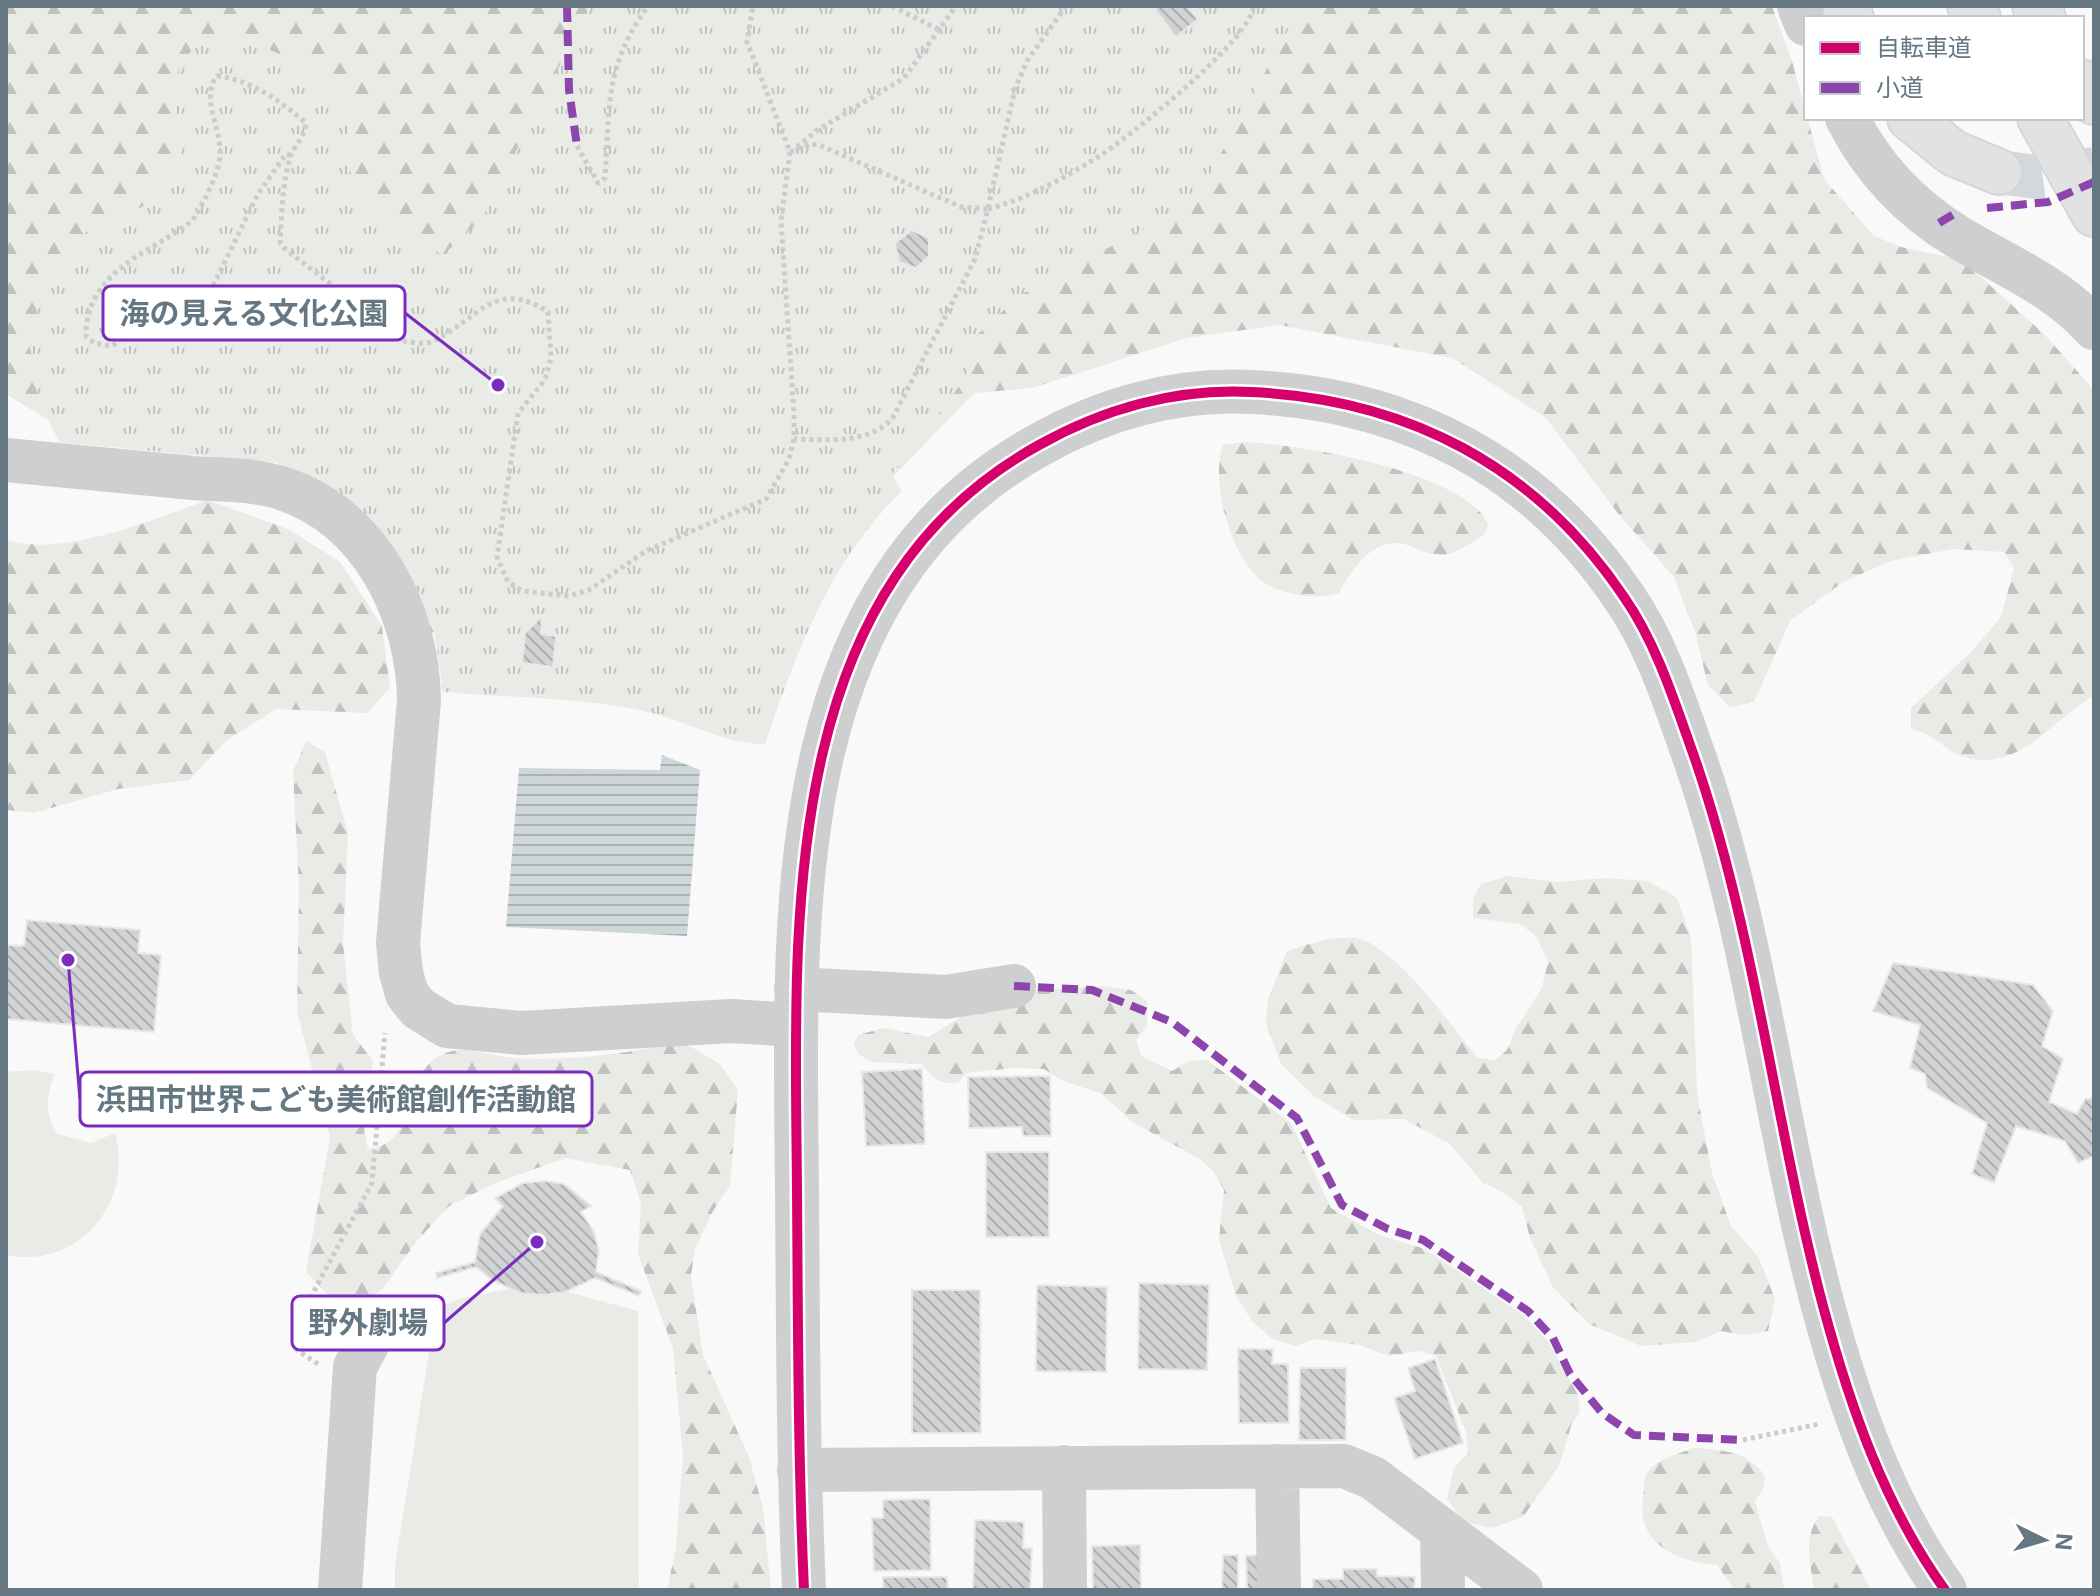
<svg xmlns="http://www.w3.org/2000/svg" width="2100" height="1596" viewBox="0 0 2100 1596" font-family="Inter,'Noto Sans JP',sans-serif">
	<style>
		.grass { fill: #e8ebe6 }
		.forest { fill: url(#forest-firs) }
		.park { fill: url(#park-tufts) }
		.water { fill: url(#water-rules) }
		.building { fill: url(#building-back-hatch); stroke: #e8e8e8; stroke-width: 2 }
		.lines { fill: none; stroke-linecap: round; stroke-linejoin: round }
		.highway-tunnel { stroke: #d4d8dc; stroke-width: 44; stroke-dasharray: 44 22; stroke-linecap: butt }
		.highway-casing { stroke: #d5d6d6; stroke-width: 48 }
		.path { stroke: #cbcccd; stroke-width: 5; stroke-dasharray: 4 4; stroke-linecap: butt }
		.minor { stroke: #cecfd0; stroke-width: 44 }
		.highway { stroke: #e1e2e2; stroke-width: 44 }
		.quiet { stroke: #8e44ad; stroke-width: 8; stroke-dasharray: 16 8; stroke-linecap: butt }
		.cycleway-casing { stroke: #fff; stroke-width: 15 }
		.cycleway { stroke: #d6006c; stroke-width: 10 }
		.leader { fill: none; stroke: #7b2cbf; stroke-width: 3 }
		.callout-dot { fill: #7b2cbf; stroke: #fff; stroke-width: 3 }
		.callout { fill: #fff; stroke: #7b2cbf; stroke-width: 3 }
		.callout-label { font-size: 30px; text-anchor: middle; font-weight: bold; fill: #657783 }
	</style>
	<defs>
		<pattern id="forest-firs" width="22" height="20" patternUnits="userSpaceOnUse" patternTransform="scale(2)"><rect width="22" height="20" fill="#e8ebe6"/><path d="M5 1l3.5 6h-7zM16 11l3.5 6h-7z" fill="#c0c3c0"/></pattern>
		<pattern id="park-tufts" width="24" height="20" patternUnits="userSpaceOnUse" patternTransform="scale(2)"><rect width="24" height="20" fill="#e8ebe6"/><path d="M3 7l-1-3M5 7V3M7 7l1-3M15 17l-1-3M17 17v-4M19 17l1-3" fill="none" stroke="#c0c3c0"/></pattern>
		<pattern id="water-rules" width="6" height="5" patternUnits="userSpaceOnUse" patternTransform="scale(2)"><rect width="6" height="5" fill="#ced6d9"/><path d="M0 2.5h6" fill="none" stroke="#abb2b5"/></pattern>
		<pattern id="building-back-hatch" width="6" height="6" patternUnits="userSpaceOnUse" patternTransform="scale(2)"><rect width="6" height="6" fill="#d0d2d3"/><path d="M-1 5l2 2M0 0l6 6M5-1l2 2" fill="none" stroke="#acafb1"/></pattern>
	</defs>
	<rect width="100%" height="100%" fill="#f9f9f9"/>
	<!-- grass -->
	<path class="grass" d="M32,1070L55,1074C46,1093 44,1117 58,1134L91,1143L115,1133C134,1202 79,1270 6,1255V1072Z
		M517,1287L553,1288L638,1311L639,1590H395V1565L436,1309L459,1299Z"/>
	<!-- forest -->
	<path class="forest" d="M6,6H1772L1792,61L1824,179L1874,236L1901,247L1962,260L2044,334L2094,390V696C2051,720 2016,777 1959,755C1941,747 1932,732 1911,729V708L1972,651L2001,617L2014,568L2004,552L1953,549L1891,561L1843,582L1790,621L1754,702L1730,707L1708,685L1695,632L1674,577L1620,516L1545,417L1452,358L1279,325L1187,338L1032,388L974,393L878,492L431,633L339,502L332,457L68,432L6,394Z
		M1246,442C1299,444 1468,472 1488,525L1484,535C1473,541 1458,553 1445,555C1430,556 1418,548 1404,544C1373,537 1351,570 1339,593C1316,600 1282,596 1262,581C1230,556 1210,481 1223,445Z
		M208,500L290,530L340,562L382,626L390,688L367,713L276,709L227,740L189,780L118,789L34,813L6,810V540C63,558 154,519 208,500Z
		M306,741L325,752L348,834L343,943L353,1035L373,1061L364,1130L368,1149C420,1144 400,1076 441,1055C465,1043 482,1055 506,1057C565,1063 626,1053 683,1042L720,1064L738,1090L730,1186L713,1211L695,1249L691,1276L703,1355L749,1457L763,1508L771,1590H667L676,1547L683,1455L673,1348L638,1254L641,1204L630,1170L566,1158L495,1183L449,1206L416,1242L383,1288L360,1307L334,1301L306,1272L330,1137L297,1012L299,891L293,771Z
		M1508,876L1559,882L1605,878L1648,881L1677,898L1691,938L1697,1094L1712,1173L1731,1226L1759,1258L1775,1299L1768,1331L1744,1335L1721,1331L1695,1342L1641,1346L1589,1324L1553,1287L1530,1238L1522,1207L1508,1195L1482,1182L1450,1144L1404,1119L1353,1120L1314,1096L1281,1064L1266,1023L1268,999L1287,951C1309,944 1331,936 1354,938C1394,942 1452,1028 1478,1058L1495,1060L1507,1050L1515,1030L1542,988L1548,961L1536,936L1520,924L1473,918V899L1481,884Z
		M1104,986L1131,990L1147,1001V1027L1136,1040L1141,1056L1172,1071L1189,1061L1207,1060L1291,1123L1331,1208L1379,1235L1425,1249L1523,1315L1547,1340L1578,1395L1580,1412L1572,1423L1559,1466L1523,1517L1492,1528L1463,1521L1447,1499L1454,1468L1468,1453L1466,1432L1436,1356L1419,1351L1389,1356L1359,1345L1315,1339L1296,1346L1271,1338L1252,1321L1235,1294L1219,1239L1224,1190L1214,1172L1200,1159L1132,1122L1102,1094L1061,1080L1044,1069L1014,1068L966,1073L958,1083C940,1085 932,1078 922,1064L873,1062L858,1054L854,1045L858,1035L883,1028L928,1037L988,1001L1024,991Z
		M1694,1448C1723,1450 1748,1451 1765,1476L1763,1489L1755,1502L1768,1546L1780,1563L1784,1590H1735L1717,1565C1680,1562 1637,1546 1643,1500C1644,1493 1643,1481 1646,1475C1654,1459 1679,1454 1694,1448Z
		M1819,1516L1832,1517L1871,1590H1814C1811,1564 1802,1539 1819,1516Z"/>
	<!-- park -->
	<path class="park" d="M590,6H1292L1293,21L1195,201L1019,296L965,346L969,373L892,475L902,491C830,560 797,651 765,744C725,744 691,723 652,713C585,697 511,698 443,692L432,615L387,539L354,504L278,463L59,442L38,398L30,347L42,283L82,234L146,205L180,155L175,104L179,64L201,41L246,39L310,68L347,107L349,169L381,218L443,255L481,220Z"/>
	<!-- water -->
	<path class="water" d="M662,755L700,770L687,936L506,927L519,768L660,770Z"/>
	<!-- building -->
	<path class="building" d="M1159,6H1187L1198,19L1176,37L1155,9Z
		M912,230L929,238V256L916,268L899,262L895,243Z
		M542,616L541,634L556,636L553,667L522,663L525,633Z
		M27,920L140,930L138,953L161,955L154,1032L6,1019V945L24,946Z
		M1893,963L2033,985L2053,1011L2042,1046L2063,1059L2049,1102L2077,1114L2085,1099L2094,1098V1156L2078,1163L2065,1141L2016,1126L1994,1183L1972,1174L1987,1123L1927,1088L1925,1074L1910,1068L1920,1025L1873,1011Z
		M922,1069L925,1144L866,1146L862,1072Z
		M1050,1076L1051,1136H1023L1022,1127L969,1128L968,1077Z
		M986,1152H1049V1237H986Z
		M545,1181L564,1184L591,1206L581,1212L593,1230L599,1250L596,1272L641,1291L639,1296L595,1278L565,1292L544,1295L520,1293L492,1280L476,1267L437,1278L436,1273L475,1262L480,1234L503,1206L495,1198L523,1183Z
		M1139,1283L1209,1285L1207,1370L1138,1369Z
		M1037,1285L1107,1287L1106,1372L1036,1371Z
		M912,1290H980L981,1433H912Z
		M1238,1349H1273L1272,1364H1288L1289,1423H1239Z
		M1435,1359L1463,1443L1415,1459L1394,1398L1415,1391L1408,1368Z
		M1300,1368H1346V1440H1299Z
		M930,1499L931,1570L874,1571L872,1518H883V1500Z
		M975,1520L1024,1522L1023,1548H1032L1030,1590H973Z
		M1140,1545L1141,1590H1093L1092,1546Z
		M1223,1555H1238V1590H1222Z
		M1259,1555L1260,1590H1247L1246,1556Z
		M1343,1569H1377V1576L1415,1577L1414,1590H1313V1579H1343Z
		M883,1577H947L948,1590H883Z"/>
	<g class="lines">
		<!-- highway-tunnel -->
		<path class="highway-tunnel" d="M1999,172L2036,177L2094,169"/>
		<!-- highway casing -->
		<g class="highway-casing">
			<path id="highway" d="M1845,6L1851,18
				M1970,6L1978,18
				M2035,6L2043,18
				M2082,82L2094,102
				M1910,118L1953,153L1999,172
				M2040,118L2094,214"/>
		</g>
		<!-- path -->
		<path class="path" d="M892,6L940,30
			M577,146L598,183L605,178C610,106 604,67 648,6
			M797,147L816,131L904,78L956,6
			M790,152L810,144L819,145L961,207L988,209L975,259L892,419C868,444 827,440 794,439
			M291,155L286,154L258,194L209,294C194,308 185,304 167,310C145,317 130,333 112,346L94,343L86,336C85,286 128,260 167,238C177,231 189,226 196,215C205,199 220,172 220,153C221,127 200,98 217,76C252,80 280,101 306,123C306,136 294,145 290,158C282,184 282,214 280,242L284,248L406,342C413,342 424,345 431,342C476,322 495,276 548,312L551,358L545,380L518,413L497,557L508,582L522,591L569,596L589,590L646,551L766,499L789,459L794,439V414L781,221L790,152L747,42L753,6
			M988,208L1015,89L1027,61L1066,6
			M988,209C1027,199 1064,178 1098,157C1127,139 1255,36 1253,6
			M318,1364L297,1350L299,1319L372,1183L385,1033
			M1743,1440L1819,1424"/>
		<!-- minor -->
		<path class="minor" d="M1799,6L1806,24
			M1847,118C1872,167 1910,208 1958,237C2006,266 2055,285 2094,328
			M6,460C68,466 131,472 193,478C223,480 255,479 284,489C371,518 418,613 419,700L398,943L401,973L407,994L418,1008L447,1026L521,1033L731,1021L796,1025
			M796,989L946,997L1014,986
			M1277,1466L1279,1590
			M1064,1467L1065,1590
			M799,1470L1344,1466L1373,1478L1521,1590
			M1442,1532L1443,1590
			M340,1590L355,1367L378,1324
			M804,1590C798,1457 798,1324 797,1190C795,930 774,591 1039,445C1103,409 1176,388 1251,392C1407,399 1536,466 1624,597C1657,644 1676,706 1695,759C1756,936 1775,1126 1823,1306C1850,1406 1884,1505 1945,1590"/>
		<!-- highway -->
		<use href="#highway" class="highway"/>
		<!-- quiet -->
		<path class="quiet" d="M567,6L569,90L577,146
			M1987,208L2048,202L2094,182
			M1939,223L1954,214
			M1014,986L1092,990L1172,1022L1297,1118L1342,1205L1388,1229L1423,1240L1528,1311L1553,1338L1570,1374L1602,1413L1634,1435L1743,1440"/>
		<!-- cycleway casing -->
		<g class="cycleway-casing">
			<path id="cycleway" d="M804,1590C798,1457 798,1324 797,1190C795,930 774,591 1039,445C1103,409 1176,388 1251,392C1407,399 1536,466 1624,597C1657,644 1676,706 1695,759C1756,936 1775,1126 1823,1306C1850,1406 1884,1505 1945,1590"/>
		</g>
		<!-- cycleway -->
		<use href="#cycleway" class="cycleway"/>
	</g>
	<!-- callouts -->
	<path class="leader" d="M498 385L405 313M68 960L80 1099M537 1242L444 1323"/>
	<g class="callout-dot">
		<circle cx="498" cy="385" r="8"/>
		<circle cx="68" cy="960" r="8"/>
		<circle cx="537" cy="1242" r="8"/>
	</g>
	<g class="callout">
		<rect x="103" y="286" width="302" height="54" rx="8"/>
		<rect x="80" y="1072" width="512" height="54" rx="8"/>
		<rect x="292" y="1296" width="152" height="54" rx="8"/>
	</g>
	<g class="callout-label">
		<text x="254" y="324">海の見える文化公園</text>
		<text x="336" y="1110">浜田市世界こども美術館創作活動館</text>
		<text x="368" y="1333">野外劇場</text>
	</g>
	<!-- border -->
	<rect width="2100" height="1596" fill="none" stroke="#657783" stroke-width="16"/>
	<!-- legend -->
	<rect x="1804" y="16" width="280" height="104" fill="#ffffff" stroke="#c1c9cd" stroke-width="2"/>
	<rect x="1820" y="42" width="40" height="12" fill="#d6006c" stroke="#c1c9cd" stroke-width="2"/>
	<text x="1876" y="56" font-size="24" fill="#657783">自転車道</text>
	<rect x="1820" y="82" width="40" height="12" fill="#8e44ad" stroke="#c1c9cd" stroke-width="2"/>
	<text x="1876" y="96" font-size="24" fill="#657783">小道</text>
	<!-- north arrow -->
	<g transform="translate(2044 1540) rotate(95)" stroke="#ffffff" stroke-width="6" paint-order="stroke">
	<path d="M0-6L14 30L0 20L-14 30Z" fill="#657783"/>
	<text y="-12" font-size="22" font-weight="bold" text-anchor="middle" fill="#657783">N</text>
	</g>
</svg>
